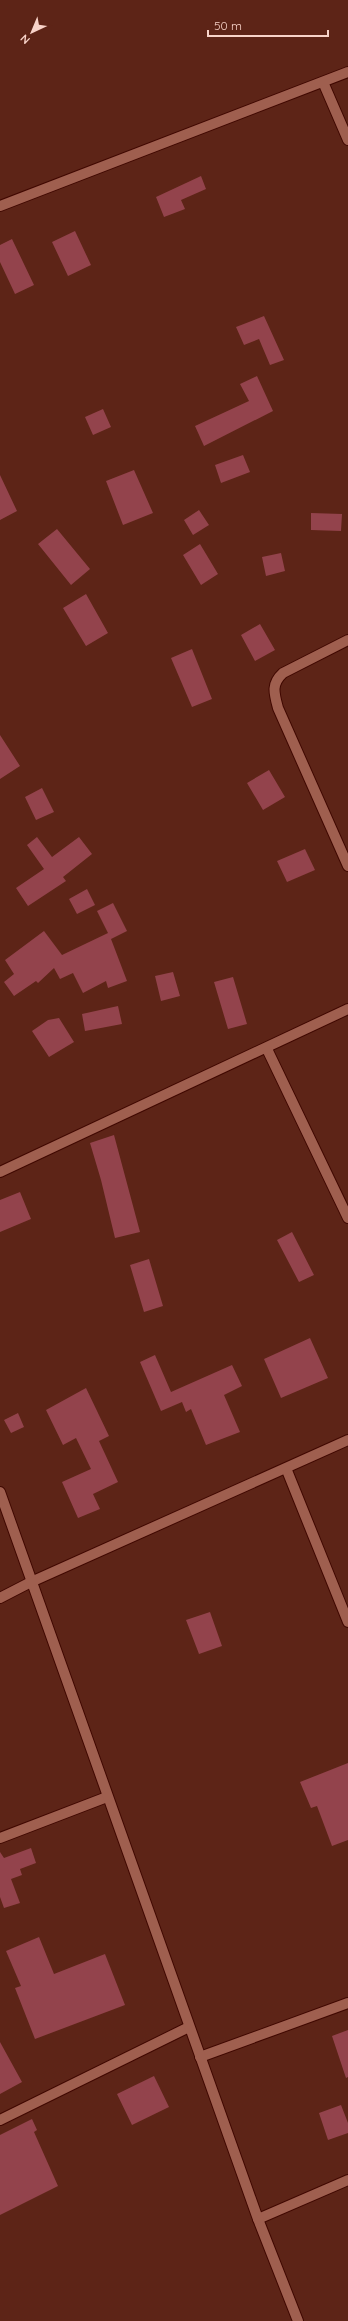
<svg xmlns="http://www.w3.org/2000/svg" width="348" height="2321" viewBox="0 0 348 2321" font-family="Quicksand,sans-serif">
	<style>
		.building { fill: #93434c }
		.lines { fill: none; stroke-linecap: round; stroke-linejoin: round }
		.street-casing { stroke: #400800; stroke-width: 12 }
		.secondary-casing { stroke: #400800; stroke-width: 12 }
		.street { stroke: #9f5f4f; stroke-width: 10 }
		.secondary { stroke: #9f5f4f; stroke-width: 10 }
	</style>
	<rect width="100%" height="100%" fill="#5d2417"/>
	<!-- building -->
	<path class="building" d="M201,176L206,189L181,200L185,209L164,217L156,197Z
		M75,231L91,265L68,276L52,242Z
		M12,239L34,285L15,294L0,262V245Z
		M264,316L284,360L270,365L259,339L244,345L236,327Z
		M257,376L273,411L204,446L195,426L249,401L240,384Z
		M103,409L111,427L93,435L85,417Z
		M243,455L250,472L221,483L215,465Z
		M134,470L153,513L123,525L106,481Z
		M0,475L17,511L0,520Z
		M199,510L209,525L193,535L184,520Z
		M311,513L342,514L341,531L311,530Z
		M57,529L90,569L71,585L38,544Z
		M200,544L218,574L201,585L183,555Z
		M281,553L285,571L266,576L262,557Z
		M86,594L108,633L86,646L63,608Z
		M260,624L275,650L255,661L241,635Z
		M192,649L212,699L192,707L171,658Z
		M0,735L20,766L0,779Z
		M269,770L285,797L263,810L247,783Z
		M42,788L54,812L36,820L25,797Z
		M37,837L52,857L79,837L92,854L63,877L66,881L28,906L16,888L44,869L27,845Z
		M305,849L315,870L287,882L277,861Z
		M87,889L95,905L77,914L69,899Z
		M113,903L127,931L111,939L127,981L108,988L106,981L83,993L73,973L60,979L54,968L38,983L36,981L14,996L4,982L14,974L5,960L44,931L62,955L108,933L97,911Z
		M173,972L180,996L161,1001L155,976Z
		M233,977L247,1024L228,1029L214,982Z
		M118,1006L122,1024L85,1031L82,1014Z
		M59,1018L74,1042L49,1057L32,1031L48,1020Z
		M114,1135L140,1232L115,1238L101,1180L90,1143Z
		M20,1192L31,1219L0,1232V1200Z
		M292,1232L314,1275L299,1282L277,1240Z
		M149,1259L163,1306L144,1312L130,1265Z
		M310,1338L328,1378L281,1398L264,1359Z
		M155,1355L171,1392L232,1365L242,1386L224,1395L240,1432L206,1445L191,1409L186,1412L182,1402L161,1411L140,1362Z
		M86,1388L109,1436L99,1441L118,1482L93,1494L100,1509L78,1518L62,1482L91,1469L76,1438L63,1445L46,1410Z
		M18,1413L24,1427L11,1433L4,1420Z
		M210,1612L222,1646L199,1654L186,1620Z
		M348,1763V1840L332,1846L317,1806L311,1808L300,1782Z
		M31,1848L36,1863L20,1869L22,1875L11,1879L20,1903L4,1908L0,1897V1852L4,1858Z
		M39,1937L54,1974L105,1954L125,2005L35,2039L15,1988L21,1986L6,1951Z
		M348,2030V2077L346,2078L332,2036Z
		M0,2042L22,2082L0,2094Z
		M154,2076L169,2107L132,2125L117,2094Z
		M341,2105L348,2123V2133L328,2140L319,2113Z
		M32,2119L37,2130L34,2132L58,2186L0,2215V2135Z"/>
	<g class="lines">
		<!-- street casing -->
		<g class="street-casing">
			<path id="street" d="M323,82L348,140
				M0,206L348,72
				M348,640L283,673C271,684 274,693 278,708L348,866
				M267,1049L348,1218
				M0,1172L348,1009
				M286,1468L348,1622
				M0,1598L31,1582L348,1440
				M0,1838L107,1797
				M200,2057L348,2003
				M0,2120L189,2027
				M258,2219L348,2180"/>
		</g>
		<!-- secondary casing -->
		<g class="secondary-casing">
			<path id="secondary" d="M0,1492L258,2219L298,2321"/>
		</g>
		<!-- street -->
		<use href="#street" class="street"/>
		<!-- secondary -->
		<use href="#secondary" class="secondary"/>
	</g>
	<!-- north arrow -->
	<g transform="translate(32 32) rotate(224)" stroke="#5d2417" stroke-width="3" paint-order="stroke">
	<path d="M0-3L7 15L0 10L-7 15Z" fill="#f8d3c9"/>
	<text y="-6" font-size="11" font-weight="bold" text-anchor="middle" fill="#f8d3c9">N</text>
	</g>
	<!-- scale -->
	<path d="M208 30v6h120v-6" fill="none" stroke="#f8d3c9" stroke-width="2"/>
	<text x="214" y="30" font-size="12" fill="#f8d3c9" stroke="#5d2417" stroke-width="3" paint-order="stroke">50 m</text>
</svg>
